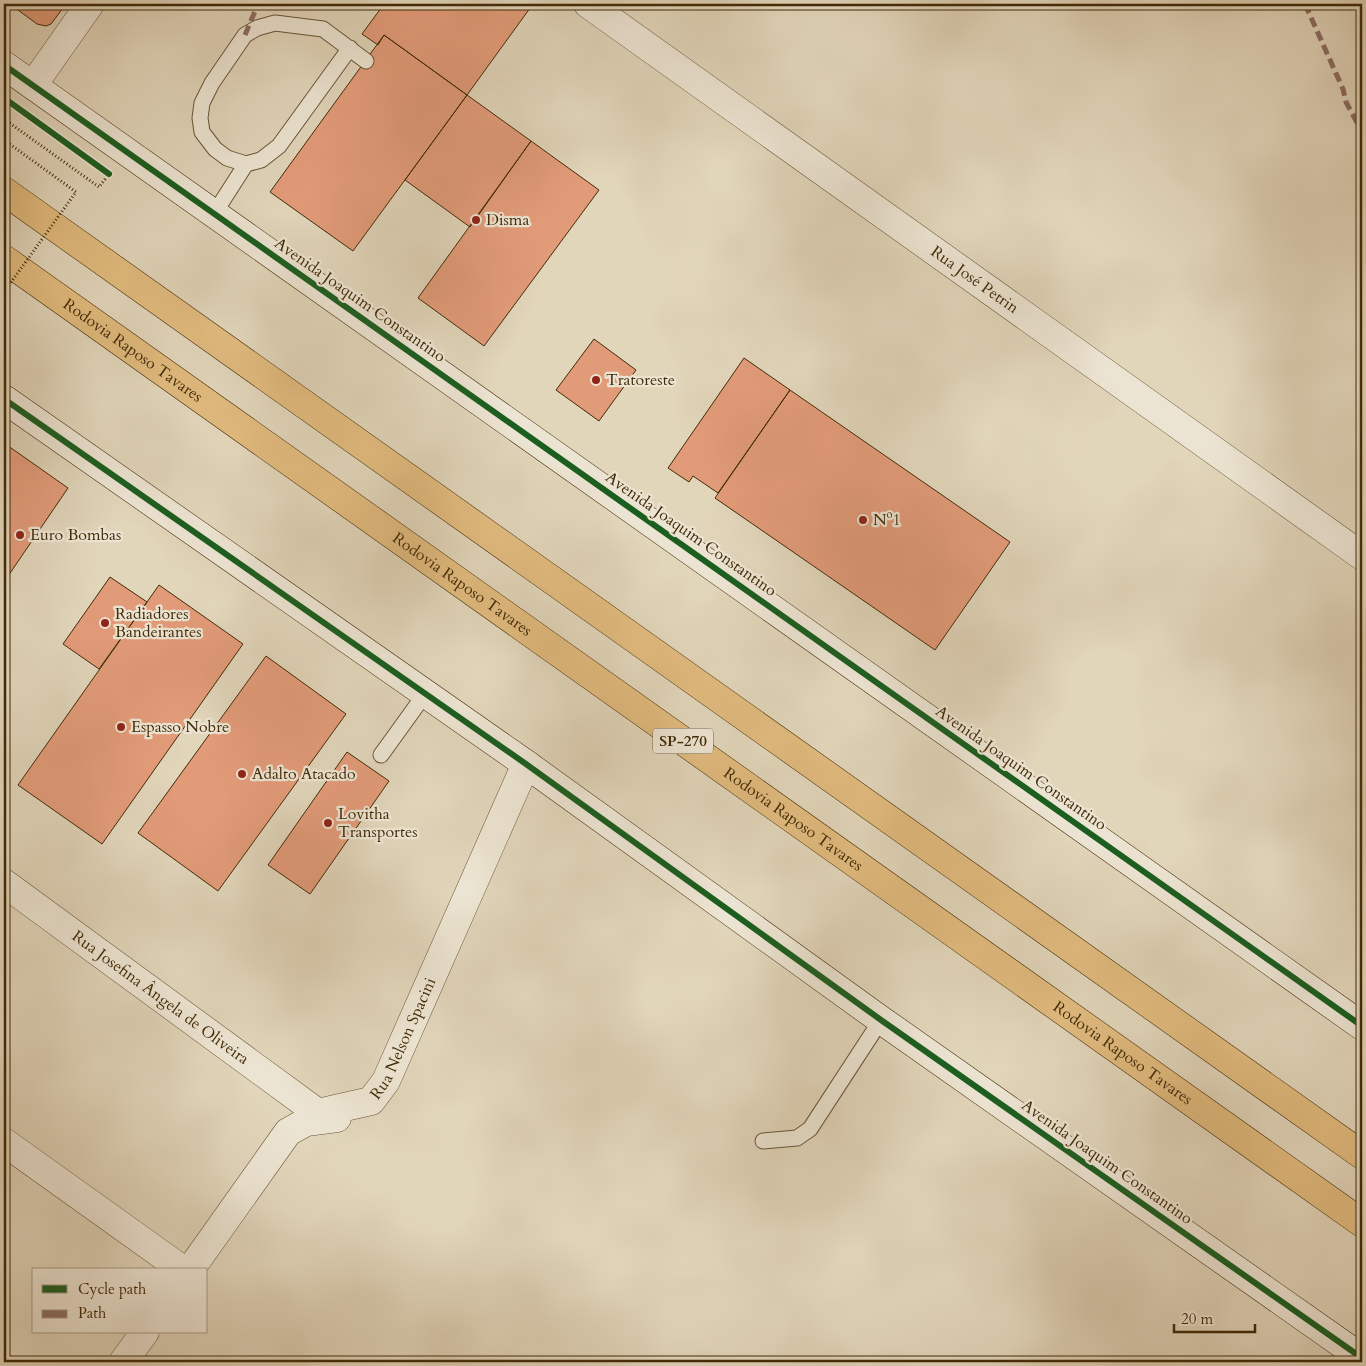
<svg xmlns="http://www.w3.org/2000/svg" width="1366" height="1366" viewBox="0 0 1366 1366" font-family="Cardo,serif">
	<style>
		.building { fill: #e29b79; stroke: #412a07 }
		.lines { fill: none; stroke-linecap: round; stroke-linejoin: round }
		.lane-casing { stroke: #695534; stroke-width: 17 }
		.street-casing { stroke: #695534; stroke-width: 29 }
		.secondary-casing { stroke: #412a07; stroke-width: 29 }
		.highway-casing { stroke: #412a07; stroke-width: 29 }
		.path { stroke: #412a07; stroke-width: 3; stroke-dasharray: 1 2.5; stroke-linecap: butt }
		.lane { stroke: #ece4d2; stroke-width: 15 }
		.street { stroke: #ece4d2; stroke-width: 28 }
		.secondary { stroke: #ece4d2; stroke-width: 28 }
		.highway { stroke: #e0ba7d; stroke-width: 28 }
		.path-bridge { stroke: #412a07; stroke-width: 3; stroke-dasharray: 1 2.5; stroke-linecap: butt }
		.quiet { stroke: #8d6e63; stroke-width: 5; stroke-dasharray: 10 5; stroke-linecap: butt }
		.cycleway-casing { stroke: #ece4d2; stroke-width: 9 }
		.cycleway { stroke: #1b5e20; stroke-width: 6 }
		.poi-dot { fill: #8f2418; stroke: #ece4d2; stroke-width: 2 }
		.labels { text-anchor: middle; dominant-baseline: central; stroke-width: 4.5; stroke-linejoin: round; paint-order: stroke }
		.shield { fill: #ece4d2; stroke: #746244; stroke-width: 1 }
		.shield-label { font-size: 15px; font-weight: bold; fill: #412a07 }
		.poi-label { font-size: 16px; fill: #412a07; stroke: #ece4d2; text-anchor: start }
		.street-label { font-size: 16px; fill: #412a07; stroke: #ece4d2 }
	</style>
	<rect width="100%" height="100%" fill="#e1d5ba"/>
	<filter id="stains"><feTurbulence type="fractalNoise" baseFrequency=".004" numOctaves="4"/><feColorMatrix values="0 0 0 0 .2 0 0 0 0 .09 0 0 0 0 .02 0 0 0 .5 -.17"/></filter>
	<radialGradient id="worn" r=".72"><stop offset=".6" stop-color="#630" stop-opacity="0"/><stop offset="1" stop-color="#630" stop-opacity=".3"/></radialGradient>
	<!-- building -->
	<path class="building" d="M10,4H66L51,24L46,26L37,24Z
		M384,4H533L467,95L384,35L378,45L362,34Z
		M384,35L467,95L353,251L270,192Z
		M467,95L531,141L470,227L405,180Z
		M531,141L599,190L484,346L418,298Z
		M594,339L636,370L599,421L556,390Z
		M744,358L790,390L718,493L693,476L689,482L668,468Z
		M790,390L1010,542L935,650L715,498Z
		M4,443L68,488L4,582Z
		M110,577L147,602L99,669L63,644Z
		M159,585L243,644L102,844L18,785Z
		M266,656L346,714L218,891L138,833Z
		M347,752L389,781L310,894L268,865Z"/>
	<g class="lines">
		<!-- lane casing -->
		<g class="lane-casing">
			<path id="lane" d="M246,164L227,158L215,149L202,132L200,118L202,103L212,83L245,35L257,28L275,23L323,29L366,61
				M214,214L246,164L261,160L279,146L350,48
				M381,755L425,694
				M763,1141L797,1138L810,1129L881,1020"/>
		</g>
		<!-- street casing -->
		<g class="street-casing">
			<g id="street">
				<path id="s1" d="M588,4L1362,556"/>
				<path d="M33,85L90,4"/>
				<path id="s2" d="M4,883L318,1113"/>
				<path id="s3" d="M318,1113L371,1101L386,1081L526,764"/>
				<path d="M4,1142L183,1270"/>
				<path d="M190,1270L288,1132L306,1122L337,1118"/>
				<path d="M123,1362L145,1332"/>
			</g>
		</g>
		<!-- secondary casing -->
		<g class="secondary-casing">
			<path id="secondary" d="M4,65L1362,1026
				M4,399L526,764L881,1020L1362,1358"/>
		</g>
		<!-- highway casing -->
		<g class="highway-casing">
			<g id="highway">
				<path d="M4,191L1362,1155"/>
				<path id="s4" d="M4,259L1362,1223"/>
			</g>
		</g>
		<!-- path -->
		<path class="path" d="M4,119L99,187L109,174
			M4,349L6,351L4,354"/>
		<!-- lane -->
		<use href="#lane" class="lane"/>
		<!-- street -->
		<use href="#street" class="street"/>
		<!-- secondary -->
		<use href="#secondary" class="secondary"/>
		<!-- highway -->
		<use href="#highway" class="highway"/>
		<!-- path-bridge -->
		<path class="path-bridge" d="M4,140L76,192L4,292"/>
		<!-- quiet -->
		<path class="quiet" d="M1305,4L1343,89L1346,102L1362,132
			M245,35L258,4"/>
		<!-- cycleway casing -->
		<g class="cycleway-casing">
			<path id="cycleway" d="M4,65L1362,1026
				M4,98L109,174
				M4,399L526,764L881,1020L1362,1358"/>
		</g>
		<!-- cycleway -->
		<use href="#cycleway" class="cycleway"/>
	</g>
	<!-- markers -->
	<g class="poi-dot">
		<circle cx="476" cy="220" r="5"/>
		<circle cx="596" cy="380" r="5"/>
		<circle cx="863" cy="520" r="5"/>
		<circle cx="20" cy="535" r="5"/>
		<circle cx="105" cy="623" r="5"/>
		<circle cx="121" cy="727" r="5"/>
		<circle cx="242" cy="774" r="5"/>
		<circle cx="328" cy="823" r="5"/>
	</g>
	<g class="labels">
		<!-- shield labels -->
		<rect class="shield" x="653" y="728.5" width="60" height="25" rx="4"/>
		<g class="shield-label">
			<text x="683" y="741">SP-270</text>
		</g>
		<!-- poi labels -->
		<g class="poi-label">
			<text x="486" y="220">Disma</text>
			<text x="606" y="380">Tratoreste</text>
			<text x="873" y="520">Nº1</text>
			<text x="30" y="535">Euro Bombas</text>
			<text x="115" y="614">Radiadores<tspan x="115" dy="18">Bandeirantes</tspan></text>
			<text x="131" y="727">Espasso Nobre</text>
			<text x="252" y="774">Adalto Atacado</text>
			<text x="338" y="814">Lovitha<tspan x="338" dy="18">Transportes</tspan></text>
		</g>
		<!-- street labels -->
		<g class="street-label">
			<text stroke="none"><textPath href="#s1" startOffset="475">Rua José Petrin</textPath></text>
			<text transform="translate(360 300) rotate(35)">Avenida Joaquim Constantino</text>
			<text stroke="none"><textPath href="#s4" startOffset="158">Rodovia Raposo Tavares</textPath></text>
			<text transform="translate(691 534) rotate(35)">Avenida Joaquim Constantino</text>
			<text stroke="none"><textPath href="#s4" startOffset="562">Rodovia Raposo Tavares</textPath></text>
			<text transform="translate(1021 768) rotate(35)">Avenida Joaquim Constantino</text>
			<text stroke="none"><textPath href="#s4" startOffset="968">Rodovia Raposo Tavares</textPath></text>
			<text stroke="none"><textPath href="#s2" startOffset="194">Rua Josefina Ângela de Oliveira</textPath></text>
			<text stroke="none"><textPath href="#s3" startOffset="125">Rua Nelson Spacini</textPath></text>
			<text stroke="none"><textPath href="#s4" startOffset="1372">Rodovia Raposo Tavares</textPath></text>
			<text transform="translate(1107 1162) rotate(35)">Avenida Joaquim Constantino</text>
		</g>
	</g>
	<!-- margin -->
	<rect width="1366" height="1366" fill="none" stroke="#e1d5ba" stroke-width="20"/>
	<rect x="5" y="5" width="1356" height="1356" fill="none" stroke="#412a07" stroke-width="2.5"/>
	<rect x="10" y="10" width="1346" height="1346" fill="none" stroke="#412a07"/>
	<!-- legend -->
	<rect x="32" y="1268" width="175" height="65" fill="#ece4d2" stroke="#a89a81"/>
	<rect x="42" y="1285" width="25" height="8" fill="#1b5e20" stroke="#a89a81"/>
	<text x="78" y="1294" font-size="15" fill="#412a07">Cycle path</text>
	<rect x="42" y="1310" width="25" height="8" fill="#8d6e63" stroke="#a89a81"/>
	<text x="78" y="1318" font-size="15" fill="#412a07">Path</text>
	<!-- scale -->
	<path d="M1174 1324v8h81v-8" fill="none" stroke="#412a07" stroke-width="2.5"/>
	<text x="1181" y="1324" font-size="15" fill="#412a07" stroke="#ece4d2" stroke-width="4" paint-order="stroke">20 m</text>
	<rect width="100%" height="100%" filter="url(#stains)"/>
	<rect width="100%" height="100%" fill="url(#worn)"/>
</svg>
